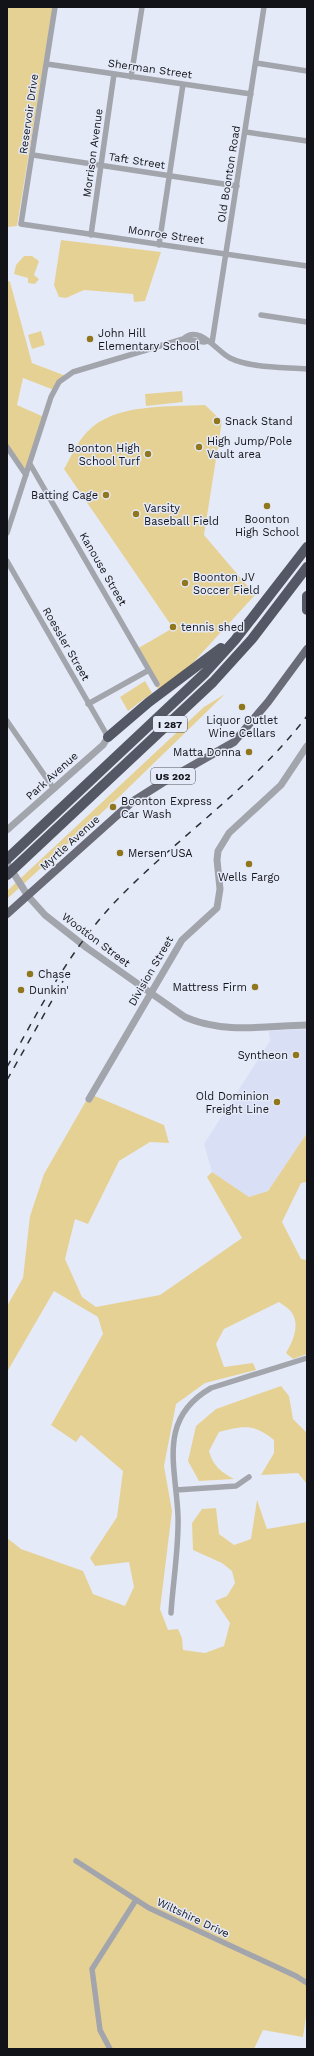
<svg xmlns="http://www.w3.org/2000/svg" width="314" height="2056" viewBox="0 0 314 2056" font-family="'Work Sans',sans-serif">
	<style>
		.built { fill: #d9dff5 }
		.green { fill: #e6d195 }
		.lines { fill: none; stroke-linecap: round; stroke-linejoin: round }
		.minor { stroke: #a3a5ac; stroke-width: 5.5 }
		.tertiary { stroke: #a3a5ac; stroke-width: 7 }
		.primary { stroke: #696c77; stroke-width: 8 }
		.motorway { stroke: #545864; stroke-width: 10 }
		.rail { stroke: #2e3036; stroke-width: 1.5; stroke-dasharray: 7 7; stroke-linecap: butt }
		.poi-dot { fill: #90761c; stroke: #e5eaf9; stroke-width: 1.5 }
		.labels { text-anchor: middle; dominant-baseline: central; stroke-width: 3; stroke-linejoin: round; paint-order: stroke }
		.shield { fill: #e5eaf9; stroke: #51545c; stroke-width: 1 }
		.shield-label { font-size: 10px; font-weight: bold; fill: #121318 }
		.street-label { font-size: 11px; fill: #121318; stroke: #e5eaf9 }
		.poi-label { font-size: 11px; fill: #121318; stroke: #e5eaf9; text-anchor: start }
	</style>
	<rect width="100%" height="100%" fill="#e5eaf9"/>
	<!-- built -->
	<path class="built" d="M307,1029V1133L268,1191L249,1197L212,1172L204,1144L270,1041L269,1031Z"/>
	<!-- green -->
	<path class="green" d="M7,7H53L17,226L7,227Z
		M61,240L161,252L145,301L134,302L133,294L84,290L66,298L59,297L54,285Z
		M24,256H32L39,261L34,275L39,279L35,284L28,283V278L14,274L16,265Z
		M7,280L10,282L32,363L66,376L54,390L23,378L17,405L44,417L26,475L7,450Z
		M41,331L45,345L32,349L28,335Z
		M182,391L183,402L146,406L145,394Z
		M205,405L222,421L204,535L255,595L179,678L160,692L135,650L173,628L64,469C71,457 77,442 87,432C114,403 168,407 205,405Z
		M145,681L152,693L128,711L120,697Z
		M225,694L119,797L7,899V891L204,707Z
		M90,1094L164,1125L169,1143L150,1142L119,1161L88,1224L75,1219L65,1259L82,1297L96,1307L160,1295L242,1238L207,1177L212,1172L249,1197L268,1191L307,1133V1182L301,1183L282,1222L301,1259L307,1260V1354L293,1359L286,1353C293,1341 300,1326 292,1313C290,1309 283,1305 279,1302L224,1329L216,1344L224,1367L253,1363L256,1370L205,1383L176,1404L164,1466L172,1511L160,1609L168,1630L178,1629L182,1638L183,1650L205,1653L224,1646L230,1623L215,1601L227,1596L235,1583L232,1571L222,1563L193,1550L192,1523L202,1509L216,1508L219,1534L234,1545L251,1539L257,1500L267,1529L307,1522V2010L303,2037L263,2030L254,2049H7V1538L21,1549L83,1571L93,1594L125,1606L134,1587L129,1562L95,1566L90,1558L117,1517L123,1471L81,1435L76,1442L51,1425L103,1334L98,1317L54,1291L7,1372V1306L23,1278L30,1216L44,1174Z
		M281,1386L289,1396L293,1419L307,1433V1484L298,1473L261,1475L274,1453V1440C253,1423 244,1426 219,1432L209,1451C213,1466 221,1472 234,1479L199,1481L188,1461L196,1426L216,1409Z"/>
	<g class="lines">
		<!-- minor -->
		<path class="minor" d="M55,7L21,224L307,266
			M256,63L307,71
			M47,64L251,94
			M131,77L142,7
			M246,132L307,141
			M33,155L237,186
			M91,235L114,74
			M159,245L183,84
			M261,315L307,322
			M183,339L204,342L208,341
			M212,343L264,7
			M7,447L26,475
			M30,464L157,684
			M7,533L51,397L59,382L73,372L183,339C200,324 216,351 230,358C250,368 284,367 307,369
			M7,561L108,737
			M88,704L149,670
			M7,721L54,789
			M176,1490L236,1486L249,1477
			M171,1613C173,1581 179,1547 178,1516C176,1466 157,1419 211,1388L307,1358
			M76,1861L149,1908L296,1976L307,1983
			M110,2049L100,2030L92,1969L136,1900"/>
		<!-- tertiary -->
		<path class="tertiary" d="M7,830L103,745L108,737
			M7,863L28,896L45,915L87,948L185,1017C223,1034 266,1026 307,1025
			M89,1099L182,940L217,908L220,889L217,860L218,851L229,833L281,785L307,746"/>
		<!-- primary -->
		<path class="primary" d="M7,914L132,802L162,783L234,742L268,702L307,649"/>
		<!-- motorway -->
		<path class="motorway" d="M307,596V610
			M108,737L149,702L221,648
			M7,859L205,673L235,640L307,547
			M7,875L213,682L252,639L307,567"/>
		<!-- rail -->
		<path class="rail" d="M7,1067C39,1010 69,951 114,903C176,838 252,788 307,716
			M7,1080L63,981"/>
	</g>
	<!-- markers -->
	<g class="poi-dot">
		<circle cx="90" cy="339" r="4"/>
		<circle cx="217" cy="421" r="4"/>
		<circle cx="199" cy="447" r="4"/>
		<circle cx="148" cy="454" r="4"/>
		<circle cx="106" cy="495" r="4"/>
		<circle cx="267" cy="506" r="4"/>
		<circle cx="136" cy="514" r="4"/>
		<circle cx="185" cy="583" r="4"/>
		<circle cx="173" cy="627" r="4"/>
		<circle cx="242" cy="707" r="4"/>
		<circle cx="249" cy="752" r="4"/>
		<circle cx="113" cy="807" r="4"/>
		<circle cx="120" cy="853" r="4"/>
		<circle cx="249" cy="864" r="4"/>
		<circle cx="30" cy="974" r="4"/>
		<circle cx="255" cy="987" r="4"/>
		<circle cx="21" cy="990" r="4"/>
		<circle cx="296" cy="1055" r="4"/>
		<circle cx="277" cy="1102" r="4"/>
	</g>
	<g class="labels">
		<!-- shield labels -->
		<g class="shield">
			<rect x="153" y="716" width="34" height="16" rx="3"/>
			<rect x="151" y="768" width="44" height="16" rx="3"/>
		</g>
		<g class="shield-label">
			<text x="170" y="724">I 287</text>
			<text x="173" y="776">US 202</text>
		</g>
		<!-- street labels -->
		<g class="street-label">
			<text transform="translate(150 69) rotate(8)">Sherman Street</text>
			<text transform="translate(29 114) rotate(-82)">Reservoir Drive</text>
			<text transform="translate(93 153) rotate(-82)">Morrison Avenue</text>
			<text transform="translate(137 161) rotate(9)">Taft Street</text>
			<text transform="translate(229 174) rotate(-81)">Old Boonton Road</text>
			<text transform="translate(166 235) rotate(8)">Monroe Street</text>
			<text transform="translate(103 569) rotate(60)">Kanouse Street</text>
			<text transform="translate(66 644) rotate(60)">Roessler Street</text>
			<text transform="translate(52 776) rotate(-42)">Park Avenue</text>
			<text transform="translate(70 843) rotate(-42)">Myrtle Avenue</text>
			<text transform="translate(96 940) rotate(37)">Wootton Street</text>
			<text transform="translate(151 971) rotate(-60)">Division Street</text>
			<text transform="translate(193 1918) rotate(25)">Wiltshire Drive</text>
		</g>
		<!-- poi labels -->
		<g class="poi-label">
			<text x="98" y="333">John Hill<tspan x="98" dy="13">Elementary School</tspan></text>
			<text x="225" y="421">Snack Stand</text>
			<text x="207" y="441">High Jump/Pole<tspan x="207" dy="13">Vault area</tspan></text>
			<text x="140" y="448" text-anchor="end">Boonton High<tspan x="140" dy="13">School Turf</tspan></text>
			<text x="98" y="495" text-anchor="end">Batting Cage</text>
			<text x="144" y="508">Varsity<tspan x="144" dy="13">Baseball Field</tspan></text>
			<text x="267" y="519" text-anchor="middle">Boonton<tspan x="267" dy="13">High School</tspan></text>
			<text x="193" y="577">Boonton JV<tspan x="193" dy="13">Soccer Field</tspan></text>
			<text x="181" y="627">tennis shed</text>
			<text x="242" y="720" text-anchor="middle">Liquor Outlet<tspan x="242" dy="13">Wine Cellars</tspan></text>
			<text x="241" y="752" text-anchor="end">Matta Donna</text>
			<text x="121" y="801">Boonton Express<tspan x="121" dy="13">Car Wash</tspan></text>
			<text x="128" y="853">Mersen USA</text>
			<text x="249" y="877" text-anchor="middle">Wells Fargo</text>
			<text x="38" y="974">Chase</text>
			<text x="247" y="987" text-anchor="end">Mattress Firm</text>
			<text x="29" y="990">Dunkin'</text>
			<text x="288" y="1055" text-anchor="end">Syntheon</text>
			<text x="269" y="1096" text-anchor="end">Old Dominion<tspan x="269" dy="13">Freight Line</tspan></text>
		</g>
	</g>
	<!-- border -->
	<rect width="314" height="2056" fill="none" stroke="#121318" stroke-width="16"/>
</svg>
